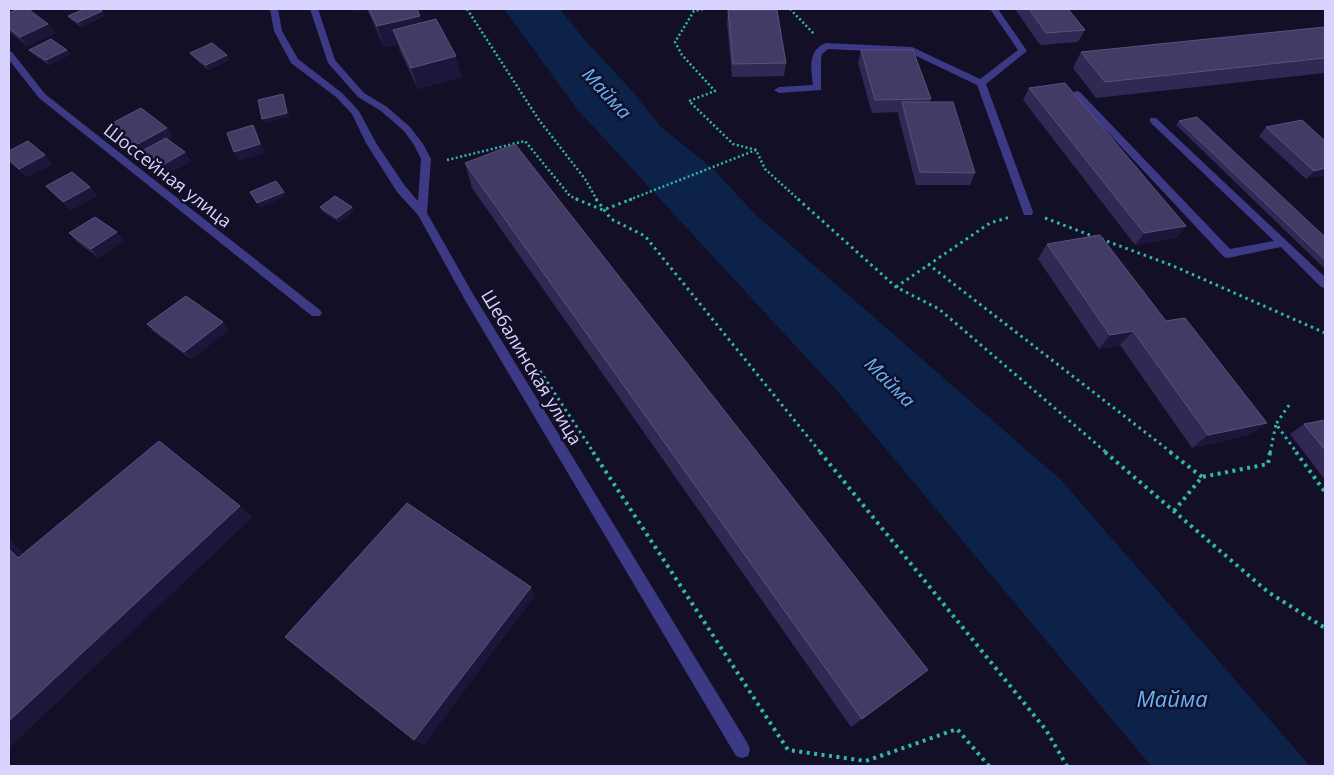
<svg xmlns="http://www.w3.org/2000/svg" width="1334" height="775" viewBox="0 0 1334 775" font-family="'Open Sans',sans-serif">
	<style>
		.water { fill: #0c2248 }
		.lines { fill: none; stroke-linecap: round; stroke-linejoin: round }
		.path-far2 { stroke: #2fb8b0; stroke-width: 2.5; stroke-dasharray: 2 2.5; stroke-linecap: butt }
		.path-far1 { stroke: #2fb8b0; stroke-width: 3; stroke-dasharray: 2.5 4; stroke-linecap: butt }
		.path { stroke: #2fb8b0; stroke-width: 4; stroke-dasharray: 3 4.5; stroke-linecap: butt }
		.minor { fill: #3d3a85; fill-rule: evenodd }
		.wall { fill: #312854 }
		.shaded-wall { fill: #1d163a }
		.building { fill: #433a66; stroke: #5a527e }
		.labels { text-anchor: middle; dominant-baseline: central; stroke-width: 5; stroke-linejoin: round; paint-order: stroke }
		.street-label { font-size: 18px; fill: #d9d4ff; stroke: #130f26 }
		.water-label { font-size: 19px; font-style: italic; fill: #62b6ff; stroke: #130f26 }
		.near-water-label { font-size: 22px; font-style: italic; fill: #62b6ff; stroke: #130f26 }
	</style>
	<rect width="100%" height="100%" fill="#130f26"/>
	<!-- water -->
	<path class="water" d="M504,9H560L584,39L633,92L660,126L713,169L755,214L1061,480L1310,766H1151L839,393L577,109Z"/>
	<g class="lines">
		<!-- path-far2 -->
		<path class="path-far2" d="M467,9L539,120L585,179L597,200
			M703,9L694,11L675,42L682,55L715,91L689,101L733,144L756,150L765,169L799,200
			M790,9L814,34
			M447,160L525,141L570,196L579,200
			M629,200L756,150"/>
		<!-- path-far1 -->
		<path class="path-far1" d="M576,199L603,210L632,199
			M596,199L611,219L645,236L821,453
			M798,199L896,287L939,309L1107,453
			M1045,218L1095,237
			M1101,239L1171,265L1325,333
			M928,264L1172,453
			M896,287L990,223L1010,217
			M540,371L594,453
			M1289,405L1276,424L1297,453
			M1270,453L1276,424"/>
		<!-- path -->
		<path class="path" d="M593,452L788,750L866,761L957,729L989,766
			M820,452L1046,730L1067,766
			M1105,452L1268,592L1325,628
			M1170,452L1202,477
			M1296,452L1325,492
			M1174,511L1202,477L1268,464L1270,452"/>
		<!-- minor -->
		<path class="minor" d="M270,9H278L282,31L298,59L342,93L359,111L376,143L405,186L418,201L421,159L414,145L404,131L381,111L358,97L328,63L310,9H318L335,60L364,93L387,107L410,127L423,144L431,159L427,213L473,294L748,744L750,750L748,756L742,758L736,756L465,300L418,215L397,192L366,143L352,114L336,97L291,63L274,31Z
			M990,9H998L1027,51L986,84L1033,212L1032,215H1024L1023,212L977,85L910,53L828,49L822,54L821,59V90L779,93L774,90L779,87L813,85C811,70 807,50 826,43L912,47L980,79L1018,50Z
			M9,51L12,52L45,94L320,310L322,313L320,316H312L39,98L9,60Z
			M1077,91L1080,92L1230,249L1274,241L1150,122V118H1156L1325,277V288L1321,287L1281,247L1228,258L1224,257L1074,96V92Z"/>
	</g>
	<!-- wall -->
	<path class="wall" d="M367,9H417L422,23L462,77L418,89L400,51L398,44L384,47Z
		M1015,9H1068L1085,30L1078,42L1040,45Z
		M728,10L786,63L784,76L732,77L727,23Z
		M102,11L105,16L81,27L71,20L68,16Z
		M9,13L48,24L55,33L27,46L9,31Z
		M1325,27V73L1096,98L1073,68L1081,52Z
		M29,50H67L71,54L49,65L33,54Z
		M861,50L931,99L930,102L975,173L970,185H916L898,114L899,112L872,113L858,63Z
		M190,53L227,55L229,60L208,70L193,57Z
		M1029,88L1186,226L1176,238L1135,245L1023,100Z
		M1179,121L1325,237V269L1176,125Z
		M107,126L173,137L168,139L191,161L168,174L149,160L144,153L139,155L113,135Z
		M1266,127L1325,141V175L1306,179L1259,136Z
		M9,151L53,164L27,177L9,161Z
		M465,163L928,670L851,727L472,188Z
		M46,186L90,187L97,196L71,210L54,194Z
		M320,207L354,211L339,222L322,211Z
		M69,233L124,240L99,258L77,242Z
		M1047,244L1166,321L1267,423L1249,435L1192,448L1120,345L1099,349L1038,259Z
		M147,324L229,330L191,359L154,332Z
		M1325,420V480L1290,434L1304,424Z"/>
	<!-- shaded-wall -->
	<path class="shaded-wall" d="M353,9H366L354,12Z
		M102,11L105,16L81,27L78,22Z
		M420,16L426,36L393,30L398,44L384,47L377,26Z
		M48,24L55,33L27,46L20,37Z
		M67,50L71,54L49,65L46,60Z
		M227,55L229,60L208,70L206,65Z
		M456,56L462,77L418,89L411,68Z
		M283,94L285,98L290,117L264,123L262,119Z
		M253,125L258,134L265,153L239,161L234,152Z
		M167,128L173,137L144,153L142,151L144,153L139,155L132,147Z
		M185,152L191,161L168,174L161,166Z
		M45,155L53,164L27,177L19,169Z
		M1325,168V175L1306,179L1314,171Z
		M90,187L97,196L71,210L63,202Z
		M284,192L286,196L260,208L257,203Z
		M352,207L354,211L339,222L337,218Z
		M1186,226L1176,238L1135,245L1144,233Z
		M117,232L124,240L99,258L91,249Z
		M223,322L229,330L191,359L184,352Z
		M1133,331L1120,345L1099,349L1110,335Z
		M1267,423L1249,435L1192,448L1208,435Z
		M240,506L253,517L9,748V721Z
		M9,539L39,568L18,558L9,549Z
		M531,587L535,596L424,745L414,740Z"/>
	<!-- building -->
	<path class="building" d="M18,9H28L48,24L20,37L9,28V13Z
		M84,9H98L102,11L78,22L68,16Z
		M369,9H417L420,16L377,26Z
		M1029,9H1068L1085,30L1046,33Z
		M728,10H777L786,63L733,64Z
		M436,19L456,56L411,68L393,30Z
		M1325,27V58L1105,82L1081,52Z
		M51,39L67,50L46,60L29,50Z
		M212,43L227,55L206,65L190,53Z
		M861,50H913L931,99L875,100Z
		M1065,83L1186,226L1144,233L1029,88Z
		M283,94L287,113L262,119L258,100Z
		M902,102H953L975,173L920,172Z
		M141,108L167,128L132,147L107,126Z
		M1197,117L1325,237V260L1179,121Z
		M1302,120L1325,141V168L1314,171L1266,127Z
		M253,125L260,144L234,152L227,133Z
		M166,138L185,152L161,166L142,151Z
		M28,141L45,155L19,169L9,160V151Z
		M515,144L928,670L862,719L465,163Z
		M72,172L90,187L63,202L46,186Z
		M276,181L284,192L257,203L250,192Z
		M335,196L352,207L337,218L320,207Z
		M95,217L117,232L91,249L69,233Z
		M1100,235L1166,321L1185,318L1267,423L1208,435L1133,331L1110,335L1047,244Z
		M186,296L223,322L184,352L147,324Z
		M1325,420V450L1304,424Z
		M159,441L240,506L9,721V549L18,558Z
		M407,503L531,587L414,740L285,637Z"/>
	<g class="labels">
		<!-- street labels -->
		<g class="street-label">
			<text transform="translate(168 175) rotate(38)">Шоссейная улица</text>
			<text transform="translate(532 367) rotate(59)">Шебалинская улица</text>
		</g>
		<!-- water labels -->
		<g class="water-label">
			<text transform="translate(607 93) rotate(47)">Майма</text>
			<text transform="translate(890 382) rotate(45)">Майма</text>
		</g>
		<!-- near-water labels -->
		<g class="near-water-label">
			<text x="1172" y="698">Майма</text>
		</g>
	</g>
	<!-- border -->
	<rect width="1334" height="775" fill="none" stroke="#d9d4ff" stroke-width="20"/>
</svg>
